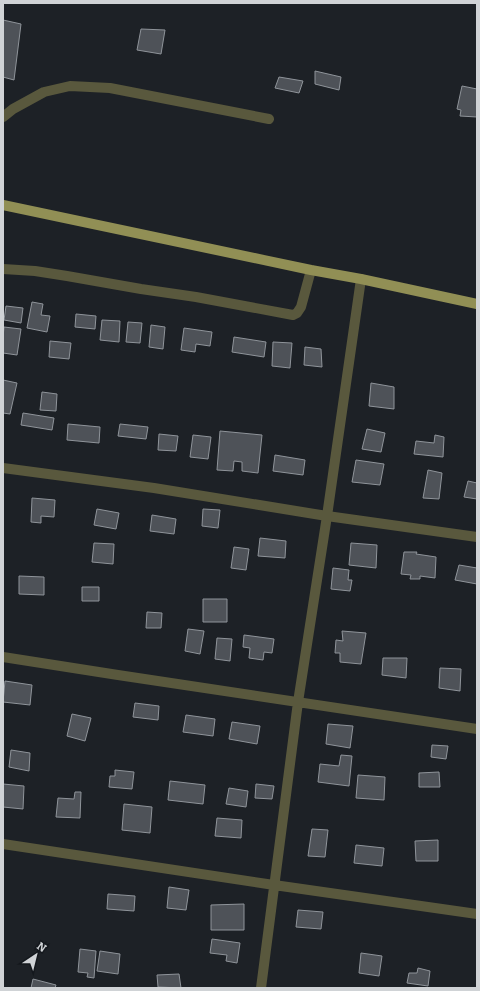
<svg xmlns="http://www.w3.org/2000/svg" width="480" height="991" viewBox="0 0 480 991" font-family="Bitter,serif">
	<style>
		.building { fill: #4e5258; stroke: #8f949a }
		.lines { fill: none; stroke-linecap: round; stroke-linejoin: round }
		.minor { stroke: #59583d; stroke-width: 10 }
		.primary { stroke: #918f55; stroke-width: 10 }
	</style>
	<rect width="100%" height="100%" fill="#1d2126"/>
	<!-- building -->
	<path class="building" d="M3,20L21,24L14,80L3,77Z
		M141,29L165,30L161,54L137,50Z
		M315,71L341,77L339,90L315,84Z
		M279,77L303,81L299,93L275,88Z
		M462,86L477,89V117L460,116L461,110L457,109Z
		M32,302L43,304L41,315L50,316L47,332L27,328Z
		M6,306L23,308L21,323L4,320Z
		M76,314L96,316L95,329L75,327Z
		M102,320L120,321L119,342L100,340Z
		M128,322L142,323L140,343L126,342Z
		M151,325L165,327L163,349L149,347Z
		M4,327L21,329L17,355L3,353V337Z
		M184,328L212,332L210,346L196,344L195,352L181,350Z
		M234,337L266,342L264,357L232,352Z
		M50,341L71,343L69,359L49,357Z
		M273,342L292,343L290,368L272,366Z
		M305,347L321,349L322,367L304,365Z
		M3,380L17,383L10,414L3,413Z
		M371,383L394,387V409L369,406Z
		M42,392L57,394L56,411L40,410Z
		M23,413L54,418L52,430L21,425Z
		M68,424L100,427L99,443L67,440Z
		M120,424L148,427L146,439L118,436Z
		M367,429L385,433L381,452L362,449Z
		M220,431L262,435L258,473L242,471V462L234,461L233,471L217,470Z
		M159,434L178,436L176,451L158,450Z
		M193,435L211,437L208,459L190,457Z
		M435,435L444,437L443,457L414,454L416,441L434,443Z
		M275,455L305,460L303,475L273,471Z
		M356,460L384,464L380,485L352,482Z
		M428,470L442,473L439,499L423,498Z
		M468,481L477,483V499L464,497Z
		M32,498L55,500L54,517L41,516V523L31,522Z
		M97,509L119,513L116,529L94,525Z
		M203,509L220,510L218,528L202,526Z
		M152,515L176,519L174,534L150,531Z
		M260,538L286,541L285,558L258,556Z
		M94,543L114,544L113,564L92,562Z
		M351,543L377,545L376,568L349,565Z
		M234,547L249,549L246,570L231,568Z
		M404,552H417L416,554L436,557L435,578L420,576V579H410L411,575L401,574Z
		M459,565L477,568V584L455,580Z
		M333,568L349,570L348,580H352L350,591L331,589Z
		M19,576L44,577V595L19,594Z
		M82,587H99V601H82Z
		M203,599H227V622H203Z
		M147,612L162,613L161,628H146Z
		M188,629L204,631L200,654L185,651Z
		M342,631L366,633L361,664L340,662V653H335L336,640L343,641Z
		M244,635L274,639L272,653L264,652L263,660L249,658L250,648L243,647Z
		M217,638L232,639L230,661L215,659Z
		M383,658H407L406,678L382,675Z
		M440,668L461,669L460,691L439,688Z
		M5,681L32,685L30,705L3,702Z
		M135,703L159,706L158,720L133,717Z
		M72,714L91,718L85,741L67,736Z
		M186,715L215,719L213,736L183,732Z
		M232,722L260,726L257,744L229,739Z
		M328,724L353,726L350,748L326,744Z
		M432,745L448,746L446,759L431,757Z
		M11,750L30,753L29,771L9,767Z
		M341,755L352,756L349,786L318,782L320,764L339,766Z
		M115,770L134,772L132,789L109,787L110,776H115Z
		M439,772L440,787H419V773Z
		M358,775L385,777L384,800L356,798Z
		M170,781L205,785L203,804L168,800Z
		M3,784L24,786L23,809L3,807Z
		M256,784L274,786L272,799L255,798Z
		M229,788L248,791L246,807L226,804Z
		M75,792H81L80,818L56,817L58,798L74,799Z
		M124,804L152,807L150,833L122,830Z
		M217,818L242,820L241,838L215,836Z
		M312,829L328,830L325,857L308,856Z
		M438,840V861H416L415,841Z
		M356,845L384,848L382,866L354,863Z
		M169,887L189,890L186,910L167,908Z
		M108,894L135,896L134,911L107,909Z
		M244,904V930H211V905Z
		M298,910L323,912L321,929L296,927Z
		M212,939L240,943L237,963L226,961L227,955L210,953Z
		M80,949L96,951L94,978L87,977L88,973L78,972Z
		M100,951L120,954L118,974L97,971Z
		M361,953L382,956L379,976L359,973Z
		M418,968L430,971L428,986L407,983L409,973H417Z
		M179,974L181,988L158,987L157,975Z
		M33,979L56,985L55,988H31Z"/>
	<g class="lines">
		<!-- minor -->
		<path class="minor" d="M3,117L13,109L44,92L70,86L110,88L269,119
			M3,269L35,271L67,276L141,289L196,297L293,315L297,313L301,307L311,270
			M3,468L154,488L327,516L477,537
			M3,657L118,675L477,729
			M3,844L274,885L477,914
			M261,988L298,702L327,516L361,279"/>
		<!-- primary -->
		<path class="primary" d="M3,205L311,270L361,279L477,304"/>
	</g>
	<!-- border -->
	<rect width="480" height="991" fill="none" stroke="#d0d3d6" stroke-width="8"/>
	<!-- north arrow -->
	<g transform="translate(36 955) rotate(35)" stroke="#14181d" stroke-width="3" paint-order="stroke">
	<path d="M0-3L7 15L0 10L-7 15Z" fill="#d0d3d6"/>
	<text y="-6" font-size="11" font-weight="bold" text-anchor="middle" fill="#d0d3d6">N</text>
	</g>
</svg>
